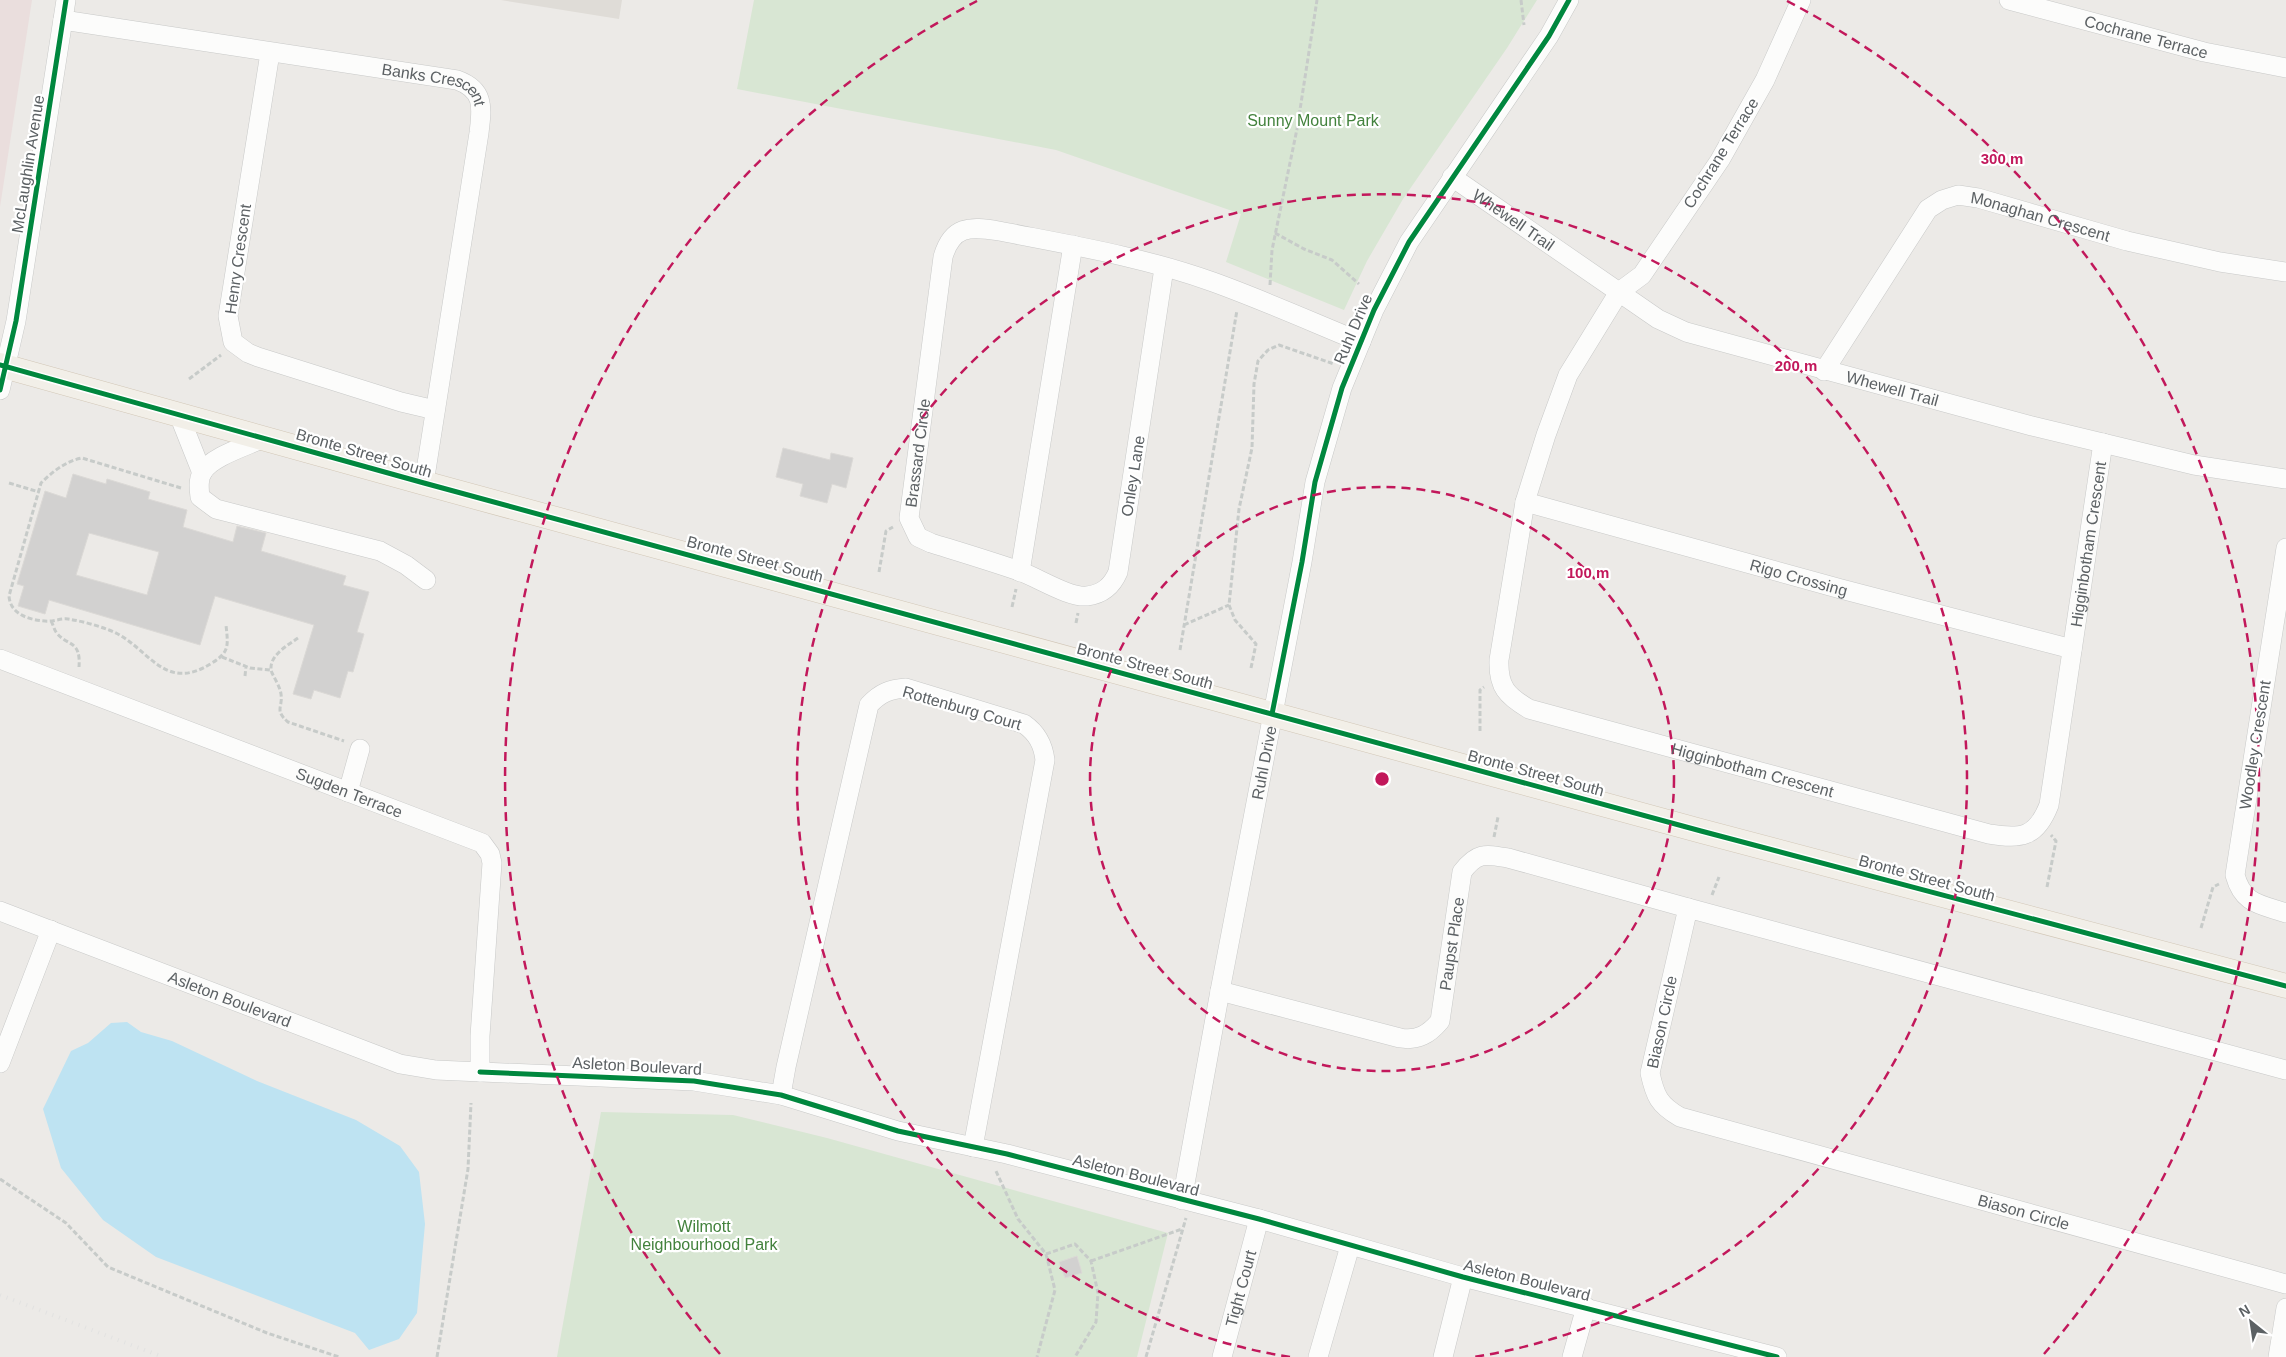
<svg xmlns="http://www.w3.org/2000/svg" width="2286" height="1357" viewBox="0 0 2286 1357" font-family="Arial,sans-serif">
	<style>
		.education { fill: #dfdcd7 }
		.medical { fill: #eadedd }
		.green { fill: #d8e6d3 }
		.water { fill: #bee3f2 }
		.building { fill: #d2d1d0; stroke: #dbd9d6; fill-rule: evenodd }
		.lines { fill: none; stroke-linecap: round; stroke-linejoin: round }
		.minor-casing { stroke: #c8c9c8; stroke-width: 20 }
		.major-casing { stroke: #d2c7b7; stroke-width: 25 }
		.path { stroke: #c7cbc9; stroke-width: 3; stroke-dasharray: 5 2.5; stroke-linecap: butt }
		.minor { stroke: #fcfcfb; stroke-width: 19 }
		.major { stroke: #f2efe8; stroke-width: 24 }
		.rail { stroke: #e2e2e1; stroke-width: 4; stroke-dasharray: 1 6; stroke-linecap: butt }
		.cycleway-casing { stroke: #fff; stroke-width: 8 }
		.cycleway { stroke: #00873e; stroke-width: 5 }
		.ring { fill: none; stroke: #c2185b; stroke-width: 2.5; stroke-dasharray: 9 6 }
		.labels { text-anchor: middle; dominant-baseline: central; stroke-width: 4.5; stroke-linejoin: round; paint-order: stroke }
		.street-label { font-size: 16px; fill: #5c6164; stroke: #fff }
		.park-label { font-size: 16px; fill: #43823d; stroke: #fff }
		.centre { fill: #c2185b; stroke: #fff; stroke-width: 2.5 }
		.ring-label { font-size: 15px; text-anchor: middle; font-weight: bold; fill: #c2185b; stroke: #fff; stroke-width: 4.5; stroke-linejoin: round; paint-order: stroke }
	</style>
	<rect width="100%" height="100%" fill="#eceae7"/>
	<!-- education -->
	<path class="education" d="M501,0H622L619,19Z"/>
	<!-- medical -->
	<path class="medical" d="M0,0H32L0,207Z"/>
	<!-- green -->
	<path class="green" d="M754,0H1537L1507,48L1403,199L1367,261L1344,310L1226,262L1241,214L1056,150L737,89Z
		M601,1112L733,1115L827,1138L1168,1233L1137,1357H557Z"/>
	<!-- water -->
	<path class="water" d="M127,1022L141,1032L172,1041L257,1081L356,1120L400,1146L419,1172L425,1224L417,1313L399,1339L369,1350L355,1333L156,1257L103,1220L61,1168L43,1109L71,1051L88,1043L111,1023Z"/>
	<!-- building -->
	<path class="building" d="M783,448L830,460L831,453L853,458L846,488L832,484L827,503L800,496L803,484L776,477Z
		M73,474L106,484L107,479L150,492L148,499L187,510L183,527L233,542L237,526L266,533L261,551L346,576L343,585L369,592L357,632L364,634L353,672L348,671L340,698L314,690L311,699L293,694L314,625L215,596L200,645L49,600L45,614L18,606L24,586L17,584L45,491L66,498ZM89,533L159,552L147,595L76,575Z
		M1077,1256L1082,1273L1065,1278L1059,1262Z"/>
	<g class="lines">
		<!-- minor casing -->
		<g class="minor-casing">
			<g id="minor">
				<path id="s1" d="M1801,0L1765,80L1720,160L1642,275L1619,292L1568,375L1546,435L1525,502L1499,660C1498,687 1507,696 1529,709L1989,834C2021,839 2036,838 2049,805L2103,443"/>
				<path id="s2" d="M2009,0L2204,52L2286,68"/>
				<path id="s3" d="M63,20L457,80C485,90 482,108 479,133L424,483"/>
				<path d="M270,53L228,316L233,342L248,353L258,357L401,402L435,410"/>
				<path id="s4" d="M1452,177L1658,319L1686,332L2032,426L2194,465L2286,479"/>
				<path id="s5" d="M1164,268L1118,572C1112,586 1103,594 1087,596C1069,598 1037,577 1019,571C990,561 960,552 931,543L918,537L909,518L943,257C952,226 969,226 999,231C1070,245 1144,257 1213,282C1263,300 1312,322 1361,342"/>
				<path id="s6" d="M1824,371L1928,209L1942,200L1958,195L1978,198L2127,241L2220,262L2286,272"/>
				<path d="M0,390L16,321L66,0"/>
				<path d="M179,415L202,473"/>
				<path d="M264,438C247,446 210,457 202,473C198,480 199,489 200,497L216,509L380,551L406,565L426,580"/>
				<path id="s7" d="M1525,502L1841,589L2072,649"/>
				<path d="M2286,548L2235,875C2243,904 2259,904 2286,913"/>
				<path d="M1020,572L1073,245"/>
				<path id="s8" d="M0,659L482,843L490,854L492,863L480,1036V1072"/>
				<path d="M348,792L360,749"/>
				<path id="s9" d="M0,911L400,1064L436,1070L694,1081L781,1095L898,1131L1007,1154L1259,1219L1463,1277L1777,1357"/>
				<path id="s10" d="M1220,991L1400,1038C1418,1041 1429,1034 1440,1021L1462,872C1477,852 1485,854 1508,858L1688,908"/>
				<path d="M0,1063L51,930"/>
				<path id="s11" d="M2286,1070L1688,908L1650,1073C1655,1096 1659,1105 1680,1117L2286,1284"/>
				<path d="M781,1095L786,1067L869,705C880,693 890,689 906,688L1024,724C1037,733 1043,744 1045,760L973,1147"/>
				<path id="s12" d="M1182,1200L1220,991L1302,562L1315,482L1342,388L1374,310L1409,242L1549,36L1569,0"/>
				<path id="s13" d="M1222,1357L1259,1219"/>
				<path d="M1318,1357L1350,1246"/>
				<path d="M1443,1357L1463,1277"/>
				<path d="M1572,1357L1586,1307"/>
				<path d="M2278,1357L2286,1308"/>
			</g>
		</g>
		<!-- major casing -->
		<g class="major-casing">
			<path id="major" d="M0,365L424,483L1701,831L2286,986"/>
		</g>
		<!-- path -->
		<path class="path" d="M1521,0L1524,25
			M1275,233L1304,249L1332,260L1359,284
			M1270,285L1272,250L1297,129L1317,0
			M189,379L221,355
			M9,483L39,492
			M181,488L82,458C66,461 52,472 41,483L9,596C10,614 29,620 45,621C53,622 61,618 68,619C81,621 96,625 109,630C148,644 162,695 212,663C230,652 228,645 226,625
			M879,572L886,531L893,527
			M1012,607L1016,589
			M51,621C53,624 54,629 56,632C67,647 81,639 79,667
			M1076,623L1078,613
			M1184,625L1229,605
			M298,638C288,645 266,657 272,673C275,679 280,687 281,694C283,708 274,710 288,722L344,741
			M1180,650L1237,310
			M222,657L250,668L271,670
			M1251,668L1256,644L1235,620L1229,605L1239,509L1252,448L1254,384L1258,361L1268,350L1279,345L1334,364
			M245,676L246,666
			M1480,731V690L1484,687
			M1494,837L1498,817
			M2047,887L2056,841L2051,835
			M1712,895L1719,877
			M2201,928L2213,887L2219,884
			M996,1171L1018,1219L1046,1254L1055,1290L1037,1357
			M0,1179L66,1223L108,1267L267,1333L339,1357
			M1046,1254L1075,1244L1091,1261L1098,1293L1096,1322L1075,1357
			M1091,1261L1182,1229
			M437,1357L468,1169L471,1103
			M1146,1357L1186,1218"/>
		<!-- minor -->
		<use href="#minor" class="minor"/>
		<!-- major -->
		<use href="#major" class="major"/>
		<!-- rail -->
		<path class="rail" d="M0,1295L163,1357"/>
		<!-- cycleway casing -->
		<g class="cycleway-casing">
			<path id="cycleway" d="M0,365L424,483L1701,831L2286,986
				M0,390L16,321L66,0
				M1272,714L1302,562L1315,482L1342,388L1374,310L1409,242L1549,36L1569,0
				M480,1072L694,1081L781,1095L898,1131L1007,1154L1259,1219L1463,1277L1777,1357"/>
		</g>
		<!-- cycleway -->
		<use href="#cycleway" class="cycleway"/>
	</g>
	<!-- distance rings -->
	<g class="ring">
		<circle cx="1382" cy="779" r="292"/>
		<path d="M1290 1357A585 585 0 1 1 1474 1357"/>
		<path d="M720 1354A877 877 0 0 1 977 1M1787 1A877 877 0 0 1 2044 1354"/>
	</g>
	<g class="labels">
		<!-- street labels -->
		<g class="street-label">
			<text stroke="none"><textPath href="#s2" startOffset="142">Cochrane Terrace</textPath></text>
			<text stroke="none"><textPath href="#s3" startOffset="379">Banks Crescent</textPath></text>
			<text transform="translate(1721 153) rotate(-58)">Cochrane Terrace</text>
			<text transform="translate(28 164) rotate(-81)">McLaughlin Avenue</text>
			<text stroke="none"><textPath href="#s6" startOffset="311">Monaghan Crescent</textPath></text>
			<text stroke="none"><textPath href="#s4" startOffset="75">Whewell Trail</textPath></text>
			<text transform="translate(238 259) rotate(-82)">Henry Crescent</text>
			<text transform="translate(1353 329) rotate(-67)">Ruhl Drive</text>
			<text stroke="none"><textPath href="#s4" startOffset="495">Whewell Trail</textPath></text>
			<text transform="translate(364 453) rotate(16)">Bronte Street South</text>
			<text stroke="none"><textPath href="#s5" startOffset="615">Brassard Circle</textPath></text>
			<text transform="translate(1133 476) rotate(-81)">Onley Lane</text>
			<text stroke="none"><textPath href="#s1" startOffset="1616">Higginbotham Crescent</textPath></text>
			<text transform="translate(755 559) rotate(15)">Bronte Street South</text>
			<text stroke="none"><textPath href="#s7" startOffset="284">Rigo Crossing</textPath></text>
			<text transform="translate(1145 666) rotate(15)">Bronte Street South</text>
			<text transform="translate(962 708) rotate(16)">Rottenburg Court</text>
			<text transform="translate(2255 745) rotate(-81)">Woodley Crescent</text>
			<text stroke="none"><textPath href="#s12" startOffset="445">Ruhl Drive</textPath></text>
			<text stroke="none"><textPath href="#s1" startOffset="1032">Higginbotham Crescent</textPath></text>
			<text transform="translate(1536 773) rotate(15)">Bronte Street South</text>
			<text stroke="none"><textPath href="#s8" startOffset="374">Sugden Terrace</textPath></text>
			<text transform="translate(1927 878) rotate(15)">Bronte Street South</text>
			<text stroke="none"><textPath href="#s10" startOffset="310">Paupst Place</textPath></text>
			<text stroke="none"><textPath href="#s9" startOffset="246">Asleton Boulevard</textPath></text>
			<text transform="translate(1662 1022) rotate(-78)">Biason Circle</text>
			<text transform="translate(637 1066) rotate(3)">Asleton Boulevard</text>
			<text transform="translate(1136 1175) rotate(14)">Asleton Boulevard</text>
			<text stroke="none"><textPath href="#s11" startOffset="1201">Biason Circle</textPath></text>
			<text transform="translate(1527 1280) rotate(14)">Asleton Boulevard</text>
			<text stroke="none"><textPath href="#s13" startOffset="71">Tight Court</textPath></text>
		</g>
		<!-- park labels -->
		<g class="park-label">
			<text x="1313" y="120">Sunny Mount Park</text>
			<text x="704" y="1226">Wilmott<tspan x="704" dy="18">Neighbourhood Park</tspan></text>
		</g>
	</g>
	<circle cx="1382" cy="779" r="8" class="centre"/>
	<g class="ring-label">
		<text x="2002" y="164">300 m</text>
		<text x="1796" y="371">200 m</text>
		<text x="1588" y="578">100 m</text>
	</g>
	<!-- north arrow -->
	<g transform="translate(2251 1322) rotate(330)" stroke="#ffffff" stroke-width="4" paint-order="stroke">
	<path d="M0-4L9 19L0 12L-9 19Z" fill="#5c6164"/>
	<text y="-8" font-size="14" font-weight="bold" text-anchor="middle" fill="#5c6164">N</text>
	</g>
</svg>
